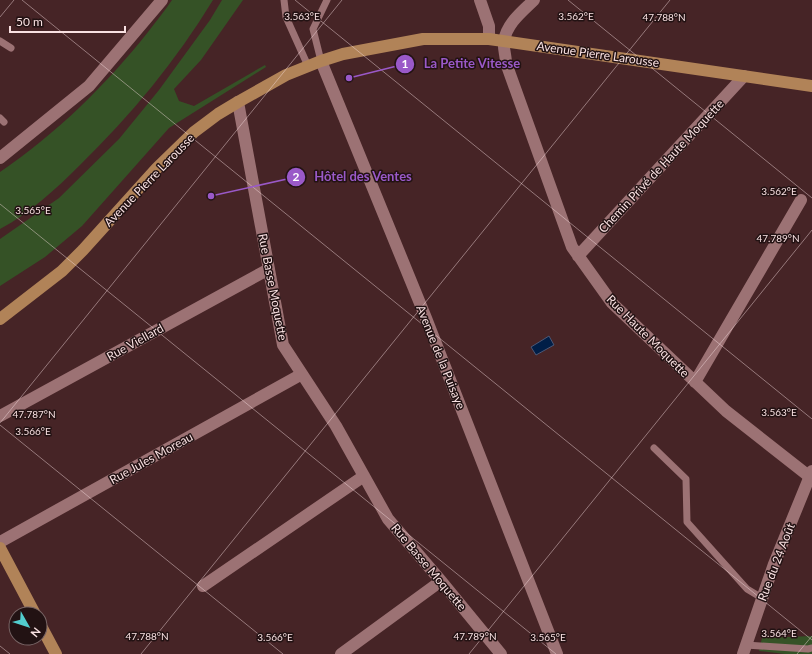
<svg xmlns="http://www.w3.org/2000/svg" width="812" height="654" viewBox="0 0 812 654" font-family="Lato,sans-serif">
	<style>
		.green { fill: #355226 }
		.water { fill: #001e47; stroke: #4b5876 }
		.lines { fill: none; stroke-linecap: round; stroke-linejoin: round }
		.service { stroke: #9c7274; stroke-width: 7 }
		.minor { stroke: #9c7274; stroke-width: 12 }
		.tertiary { stroke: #9c7274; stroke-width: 12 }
		.primary { stroke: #b18358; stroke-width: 12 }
		.ticks { fill: none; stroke: #f9e1e2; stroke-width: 1; stroke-opacity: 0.45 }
		.labels { text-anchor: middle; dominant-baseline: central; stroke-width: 3; stroke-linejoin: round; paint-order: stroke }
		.street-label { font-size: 12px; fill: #f9e1e2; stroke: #221213 }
		.ticks-label { font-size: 10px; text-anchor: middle; fill: #f9e1e2; stroke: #221213; stroke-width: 3; stroke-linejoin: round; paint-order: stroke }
		.leader { fill: none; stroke: #9a59c8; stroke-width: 1.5 }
		.callout-dot { fill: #9a59c8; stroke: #221213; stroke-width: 1.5 }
		.mark-label { font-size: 12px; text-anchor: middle; font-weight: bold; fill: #fff }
		.callout-label { font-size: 13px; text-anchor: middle; font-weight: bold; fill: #9a59c8; stroke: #221213; stroke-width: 3; stroke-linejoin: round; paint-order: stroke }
	</style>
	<rect width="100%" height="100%" fill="#462426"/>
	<!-- green -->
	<path class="green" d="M172,0H213C176,61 131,115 80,165C56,189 30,213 0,229V172C56,134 106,85 148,32C156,21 165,11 172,0Z
		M222,0H243L201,60L174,89L179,101L194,106L265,65L266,67L169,128L82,226L45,257L0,286V239L59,198L119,139L159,90L210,20Z
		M812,636V654H785L759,651L762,638Z"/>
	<!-- water -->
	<path class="water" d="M549,336L554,345L536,355L531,347Z"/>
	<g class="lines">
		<!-- service -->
		<path class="service" d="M284,0L286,17L308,66
			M0,41L11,48
			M321,61L313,29L327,0
			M0,118L4,122
			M654,448L686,479L687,522L747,589L762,598
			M746,645L808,649L812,648"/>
		<!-- minor -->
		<path class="minor" d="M480,0L489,26V39
			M534,0C522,12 507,23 504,41C503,48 506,56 506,63L572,247L612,303L726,411L810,477
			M321,61L426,318L557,654
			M238,102L283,345L336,426L388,519L441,581L501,654
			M0,158L89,86L162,0
			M578,256L744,76
			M695,382L801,200
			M0,416L269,269
			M0,542L302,374
			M203,586L364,476
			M341,654L441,581"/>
		<!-- tertiary -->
		<path class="tertiary" d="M743,654L774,564L812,471"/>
		<!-- primary -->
		<path class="primary" d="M0,319L62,271L83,250L157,168L194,132L218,114L238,102L286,75L321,61L343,54L423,39H489L812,86
			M0,548L35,614
			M40,624L56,654"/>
	</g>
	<!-- ticks -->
	<path class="ticks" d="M22,0L812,640M295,0L812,419M568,0L812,198M0,17L14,0M0,204L556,654M0,423L342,0M0,425L283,654M0,646L10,654M141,654L670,0M469,654L812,230M797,654L812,636"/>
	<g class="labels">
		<!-- street labels -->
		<g class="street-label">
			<text transform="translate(598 54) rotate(8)">Avenue Pierre Larousse</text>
			<text transform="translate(661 166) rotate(-47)">Chemin Privé de Haute Moquette</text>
			<text transform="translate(149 180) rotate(-46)">Avenue Pierre Larousse</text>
			<text transform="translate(273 287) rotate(79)">Rue Basse Moquette</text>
			<text transform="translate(648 336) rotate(45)">Rue Haute Moquette</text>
			<text transform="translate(135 342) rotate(-29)">Rue Viellard</text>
			<text transform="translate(441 357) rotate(68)">Avenue de la Puisaye</text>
			<text transform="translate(151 458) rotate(-29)">Rue Jules Moreau</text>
			<text transform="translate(776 562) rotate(-69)">Rue du 24 Août</text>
			<text transform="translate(429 567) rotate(50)">Rue Basse Moquette</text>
		</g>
	</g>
	<g class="ticks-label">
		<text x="302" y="20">3.563°E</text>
		<text x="576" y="20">3.562°E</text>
		<text x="664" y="21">47.788°N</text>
		<text x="779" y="195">3.562°E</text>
		<text x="33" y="214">3.565°E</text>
		<text x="778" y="242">47.789°N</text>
		<text x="779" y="416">3.563°E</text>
		<text x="34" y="418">47.787°N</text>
		<text x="33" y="435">3.566°E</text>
		<text x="779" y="637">3.564°E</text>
		<text x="147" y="640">47.788°N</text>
		<text x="475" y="640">47.789°N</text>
		<text x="275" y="641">3.566°E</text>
		<text x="548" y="641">3.565°E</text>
	</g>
	<!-- callouts -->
	<path class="leader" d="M349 78L405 64M211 196L296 177"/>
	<g class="callout-dot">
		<circle cx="349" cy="78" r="4"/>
		<circle cx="211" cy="196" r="4"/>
		<circle cx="405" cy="64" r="10"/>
		<circle cx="296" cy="177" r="10"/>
	</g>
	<g class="mark-label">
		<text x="405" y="68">1</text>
		<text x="296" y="181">2</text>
	</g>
	<g class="callout-label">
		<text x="472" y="68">La Petite Vitesse</text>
		<text x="363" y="181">Hôtel des Ventes</text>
	</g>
	<!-- north arrow -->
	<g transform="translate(28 626) rotate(129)"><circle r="19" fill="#221213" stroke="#786566"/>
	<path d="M0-3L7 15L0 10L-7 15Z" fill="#52cdce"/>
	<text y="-6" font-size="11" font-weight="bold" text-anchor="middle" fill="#f9e1e2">N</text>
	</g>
	<!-- scale -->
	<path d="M10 26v6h115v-6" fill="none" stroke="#f9e1e2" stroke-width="2"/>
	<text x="16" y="26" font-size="12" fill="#f9e1e2" stroke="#221213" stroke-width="3" paint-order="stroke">50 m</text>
</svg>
